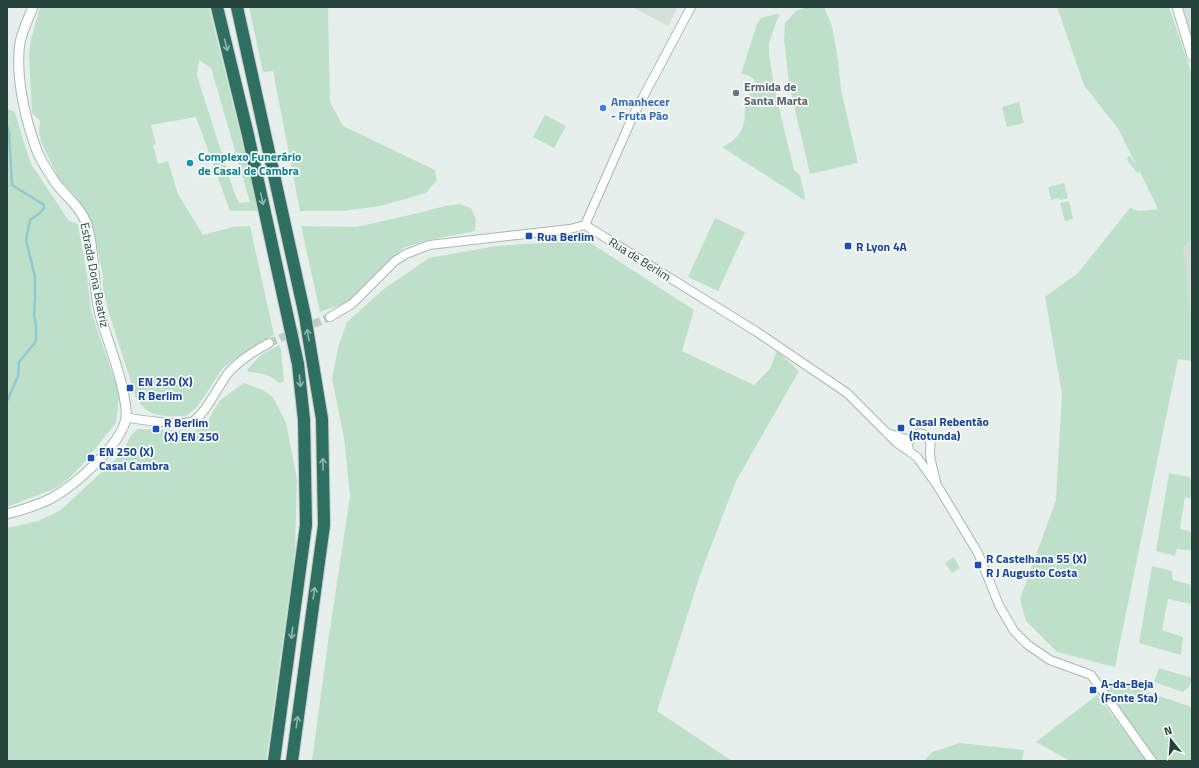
<svg xmlns="http://www.w3.org/2000/svg" width="1199" height="768" viewBox="0 0 1199 768" font-family="'Titillium Web',sans-serif">
	<style>
		.built { fill: #d4dfda }
		.green { fill: #bfe0c8; fill-rule: evenodd }
		.lines { fill: none; stroke-linecap: round; stroke-linejoin: round }
		.stream { stroke: #8ec9d4; stroke-width: 2.5 }
		.tertiary-tunnel { stroke: #bfccc8; stroke-width: 8; stroke-dasharray: 8 4; stroke-linecap: butt }
		.tertiary-casing { stroke: #a8b8b2; stroke-width: 10 }
		.secondary-casing { stroke: #a4bbb3; stroke-width: 11 }
		.motorway-casing { stroke: #c2cac8; stroke-width: 14 }
		.tertiary { stroke: #fff; stroke-width: 8 }
		.secondary { stroke: #fff; stroke-width: 9 }
		.motorway { stroke: #2f6f62; stroke-width: 12 }
		.oneway { stroke: #93b5ae }
		.worship-dot { fill: #6b7280; stroke: #f7fbf9; stroke-width: 1.5 }
		.shop-dot { fill: #3f7fe0; stroke: #f7fbf9; stroke-width: 1.5 }
		.culture-dot { fill: #0f9aa8; stroke: #f7fbf9; stroke-width: 1.5 }
		.transit-dot { fill: #1a4fb4; stroke: #f7fbf9; stroke-width: 1.5 }
		.labels { text-anchor: middle; dominant-baseline: central; stroke-width: 3.5; stroke-linejoin: round; paint-order: stroke }
		.worship-label { font-size: 12px; font-weight: bold; fill: #5b616d; stroke: #f7fbf9; text-anchor: start }
		.shop-label { font-size: 12px; font-weight: bold; fill: #366cbe; stroke: #f7fbf9; text-anchor: start }
		.culture-label { font-size: 12px; font-weight: bold; fill: #0d838f; stroke: #f7fbf9; text-anchor: start }
		.transit-label { font-size: 12px; font-weight: bold; fill: #164399; stroke: #f7fbf9; text-anchor: start }
		.street-label { font-size: 12px; fill: #24423a; stroke: #f7fbf9 }
	</style>
	<rect width="100%" height="100%" fill="#e6efeb"/>
	<!-- built -->
	<path class="built" d="M632,7H678L668,26Z
		M1180,7H1192V43Z
		M1192,239V317L1182,248Z"/>
	<!-- green -->
	<path class="green" d="M40,7H209L259,211H230L196,117L151,125L156,144L153,145L158,164L168,161L178,194L203,235L233,227L250,226L274,335L243,353L223,368L197,407L186,416C165,416 149,419 136,398L109,313L103,290V276L97,248L85,213L75,196L59,179L42,144L39,133L40,121L32,113L29,56L31,39ZM199,60L211,68L250,202L239,203L234,192L197,76Z
		M249,7H328L330,102L343,126L435,170L437,180L426,193L380,206L343,211H300L273,71L263,72Z
		M807,7H824L832,26L838,60L841,90L858,163L810,174L789,84L784,39L785,23L796,11Z
		M1057,7H1169L1192,75V239L1183,248L1192,317V361L1178,359L1115,667L1057,652L1026,621L1020,599L1056,500L1062,394L1045,297L1078,273L1130,208L1139,211L1158,209L1140,172L1137,173L1127,160L1129,155L1136,165L1119,130L1084,85Z
		M776,14L780,15L777,20L769,43V54L774,87L794,170L800,175L805,197L804,200L722,147C736,141 744,131 745,116C745,111 744,104 746,100C750,92 754,92 755,81C751,76 747,74 741,74L757,24L761,18Z
		M1019,102L1024,123L1007,127L1002,107Z
		M7,109L15,112L23,140L31,164L69,221L78,224L87,275L91,311L116,384L119,395L116,423L82,465L68,479L56,488L7,507Z
		M545,115L566,126L554,148L533,137Z
		M1064,183L1068,198L1060,200L1059,198L1051,200L1048,187Z
		M1069,201L1073,219L1065,221L1060,203Z
		M460,204L471,208L476,219L475,231L424,241L403,248L346,303L320,312L301,226L356,227L419,213L445,206Z
		M715,218L745,232L718,291L688,277Z
		M586,240L694,310L682,351L754,385L770,369L777,351L799,371L736,481L700,575L657,711L732,761H312L328,642L350,496L344,437L332,379L338,347L347,322L384,289L429,258L496,246Z
		M279,345L281,350L284,382L279,383C270,374 261,373 249,372L247,370L262,354Z
		M244,383L263,390L273,397L286,423L297,479L295,553L266,761H7V528L38,521L61,510L123,452L131,435L138,429L194,431L204,427L220,400Z
		M1169,473L1189,477L1190,479L1192,480V498L1185,497L1180,529L1192,532V551L1177,549L1175,556L1156,551Z
		M954,557L960,568L952,573L945,563Z
		M1152,566L1172,571L1173,580L1192,585L1191,604L1168,599L1162,630L1183,637L1181,655L1139,643Z
		M1159,668L1192,678C1192,684 1187,689 1183,692L1154,682Z
		M1109,683L1132,687L1192,707V761H1158L1105,687Z
		M1097,695L1147,761H1070L1036,742Z
		M960,743L1024,750L1022,761H924L932,752Z"/>
	<g class="lines">
		<!-- stream -->
		<path class="stream" d="M7,126L9,133L12,185L41,203L44,205V208L40,213L30,220L26,240L35,277V298L34,315L36,326V339L34,344L19,362L18,376L7,401"/>
		<!-- tertiary-tunnel -->
		<path class="tertiary-tunnel" d="M269,343L330,317"/>
		<!-- tertiary casing -->
		<g class="tertiary-casing">
			<path id="tertiary" d="M585,225L633,116L691,7
				M330,317L352,304L395,261L406,254L429,245L570,229L585,225L757,332L847,393L897,443L917,457L937,485L978,553L999,605L1014,631L1028,645L1050,660L1091,675L1152,761
				M126,417C138,420 183,426 193,421C206,414 219,384 229,372C240,360 254,351 269,343
				M887,433L909,440
				M909,450C905,437 921,427 929,439C932,444 930,446 930,451C929,458 935,475 936,482"/>
		</g>
		<!-- secondary casing -->
		<g class="secondary-casing">
			<path id="secondary" d="M1177,7L1192,56
				M7,514C22,510 36,506 50,499C73,487 123,444 126,417C127,410 125,402 124,396C119,368 108,342 100,315C92,285 96,254 87,225C81,207 66,197 55,182C49,173 41,161 37,151C26,122 17,83 19,53C19,37 27,22 33,7"/>
		</g>
		<!-- motorway casing -->
		<g class="motorway-casing">
			<path id="motorway" d="M217,7L248,135L298,364L304,420L306,525L274,761
				M237,7L305,316L322,419L324,525L292,761"/>
		</g>
		<!-- tertiary -->
		<use href="#tertiary" class="tertiary"/>
		<!-- secondary -->
		<use href="#secondary" class="secondary"/>
		<!-- motorway -->
		<use href="#motorway" class="motorway"/>
	</g>
	<!-- one-way arrows -->
	<defs><path id="oneway-shaft" d="M-6 0H5M1.5-3L5.5 0L1.5 3" fill="none" stroke-width="1.6" stroke-linecap="round" stroke-linejoin="round"/></defs>
	<g class="oneway">
		<use href="#oneway-shaft" transform="translate(226 45) rotate(76)"/>
		<use href="#oneway-shaft" transform="translate(262 199) rotate(78)"/>
		<use href="#oneway-shaft" transform="translate(308 335) rotate(-100)"/>
		<use href="#oneway-shaft" transform="translate(300 381) rotate(84)"/>
		<use href="#oneway-shaft" transform="translate(323 464) rotate(-91)"/>
		<use href="#oneway-shaft" transform="translate(314 593) rotate(-82)"/>
		<use href="#oneway-shaft" transform="translate(292 633) rotate(97)"/>
		<use href="#oneway-shaft" transform="translate(297 722) rotate(-82)"/>
	</g>
	<!-- markers -->
	<circle class="worship-dot" cx="736" cy="93" r="4"/>
	<circle class="shop-dot" cx="603" cy="108" r="4"/>
	<circle class="culture-dot" cx="190" cy="163" r="4"/>
	<g class="transit-dot">
		<rect x="525" y="232" width="8" height="8" rx="2"/>
		<rect x="844" y="242" width="8" height="8" rx="2"/>
		<rect x="126" y="384" width="8" height="8" rx="2"/>
		<rect x="897" y="424" width="8" height="8" rx="2"/>
		<rect x="152" y="425" width="8" height="8" rx="2"/>
		<rect x="87" y="454" width="8" height="8" rx="2"/>
		<rect x="974" y="561" width="8" height="8" rx="2"/>
		<rect x="1089" y="686" width="8" height="8" rx="2"/>
	</g>
	<g class="labels">
		<!-- worship labels -->
		<g class="worship-label">
			<text x="744" y="86">Ermida de<tspan x="744" dy="14">Santa Marta</tspan></text>
		</g>
		<!-- shop labels -->
		<g class="shop-label">
			<text x="611" y="101">Amanhecer<tspan x="611" dy="14">- Fruta Pão</tspan></text>
		</g>
		<!-- culture labels -->
		<g class="culture-label">
			<text x="198" y="156">Complexo Funerário<tspan x="198" dy="14">de Casal de Cambra</tspan></text>
		</g>
		<!-- transit labels -->
		<g class="transit-label">
			<text x="537" y="236">Rua Berlim</text>
			<text x="856" y="246">R Lyon 4A</text>
			<text x="138" y="381">EN 250 (X)<tspan x="138" dy="14">R Berlim</tspan></text>
			<text x="909" y="421">Casal Rebentão<tspan x="909" dy="14">(Rotunda)</tspan></text>
			<text x="164" y="422">R Berlim<tspan x="164" dy="14">(X) EN 250</tspan></text>
			<text x="99" y="451">EN 250 (X)<tspan x="99" dy="14">Casal Cambra</tspan></text>
			<text x="986" y="558">R Castelhana 55 (X)<tspan x="986" dy="14">R J Augusto Costa</tspan></text>
			<text x="1101" y="683">A-da-Beja<tspan x="1101" dy="14">(Fonte Sta)</tspan></text>
		</g>
		<!-- street labels -->
		<g class="street-label">
			<text transform="translate(640 259) rotate(32)">Rua de Berlim</text>
			<text transform="translate(95 275) rotate(79)">Estrada Dona Beatriz</text>
		</g>
	</g>
	<!-- border -->
	<rect width="1199" height="768" fill="none" stroke="#24423a" stroke-width="16"/>
	<!-- north arrow -->
	<g transform="translate(1171 740) rotate(343)" stroke="#f7fbf9" stroke-width="3" paint-order="stroke">
	<path d="M0-3L7 15L0 10L-7 15Z" fill="#24423a"/>
	<text y="-6" font-size="11" font-weight="bold" text-anchor="middle" fill="#24423a">N</text>
	</g>
</svg>
